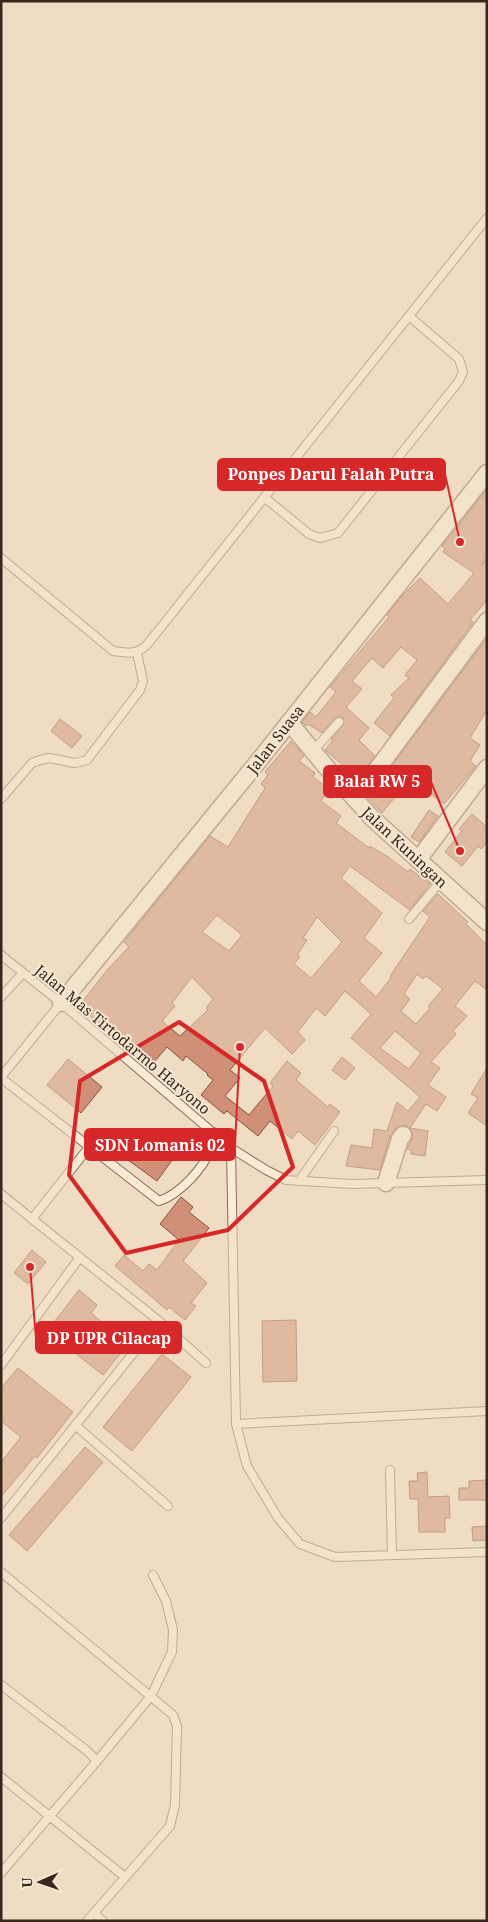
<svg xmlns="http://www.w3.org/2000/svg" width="488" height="1922" viewBox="0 0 488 1922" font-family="'Noto Serif',serif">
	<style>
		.building { fill: #cf9077; stroke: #8a523e; fill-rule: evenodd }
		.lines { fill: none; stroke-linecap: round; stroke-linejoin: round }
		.lane-casing { stroke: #8a6d59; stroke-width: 10 }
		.street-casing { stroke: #8a6d59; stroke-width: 19 }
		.lane { stroke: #faebd6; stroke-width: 8 }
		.street { stroke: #faebd6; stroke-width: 16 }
		.marked { fill: none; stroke: #d62828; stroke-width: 4; stroke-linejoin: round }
		.labels { text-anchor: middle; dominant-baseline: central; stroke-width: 4; stroke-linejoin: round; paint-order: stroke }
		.street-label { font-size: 15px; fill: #39271e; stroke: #f6e7d3 }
		.leader { fill: none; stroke: #d62828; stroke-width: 2 }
		.callout-dot { fill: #d62828; stroke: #f6e7d3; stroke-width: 2 }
		.callout { fill: #d62828; stroke: #d62828; stroke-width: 2 }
		.callout-label { font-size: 16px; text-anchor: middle; font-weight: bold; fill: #fff }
	</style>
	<rect width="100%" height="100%" fill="#efdcc3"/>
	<!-- building -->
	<path class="building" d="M487,489V557L481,566L487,560V600L470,620L473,622L390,736L374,723L394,698L391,695L409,678L405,675L417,660L401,647L383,668L372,658L352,681L362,689L346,707L369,728L359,740L375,756L355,782L342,770L345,767L325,750L333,740L331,739L343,725V718L340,716L335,718L322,733L308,724L306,726L302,722L310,712L316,717L336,692L330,687L389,617L387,615L400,598L420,578L448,604L474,573L443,552L445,549L442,546Z
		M487,638V710L470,738L480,745L470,761L476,766L444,804L413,780L402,794L399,792L382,813L368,798Z
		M60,719L82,736L72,748L51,731Z
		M291,741L304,756L299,761L315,773L313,777L329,789L321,801L341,816L336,823L369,848L370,846L388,857L408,872L410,869L430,884L410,910L350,866L341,878L382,913L364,938L382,953L359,981L376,997L391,978L390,976L430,917L423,911L438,894L468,922L466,924L487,945V990L475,981L455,1006L467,1016L453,1031L456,1034L431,1062L440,1068L428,1085L446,1097L437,1111L426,1104L410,1128L404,1125L395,1129L390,1136L380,1170L346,1166L351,1145L372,1148L374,1129L387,1131L397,1102L408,1111L420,1097L351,1038L371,1014L345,991L325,1016L316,1008L298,1032L305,1040L292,1054L265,1028L230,1070L240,1078L225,1096L249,1115L273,1086L270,1083L287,1061L301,1073L296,1080L328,1107L330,1104L340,1112L315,1145L298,1131L292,1139L270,1121L258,1136L227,1111L224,1114L201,1095L213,1080L207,1075L208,1074L186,1056L183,1061L167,1047L154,1062L139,1049L134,1056L121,1044L124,1041L78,1007L108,969L129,947L124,942L210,836L228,847L265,788L261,784L268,775L265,772ZM217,915L242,935L229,951L202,932ZM317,917L342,942L311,978L294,964L300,957L297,955L307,940L303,938ZM417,974L423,979L426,976L443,989L428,1006L430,1008L416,1024L401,1011L410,999L404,994ZM192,977L213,999L206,1008L208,1010L180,1036L162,1021L175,1006L172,1003ZM395,1031L421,1053L409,1069L380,1048Z
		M429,810L438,816L419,842L411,837Z
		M472,814L487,827V842L481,849L478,846L462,866L445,852L462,831L459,829Z
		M342,1057L355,1068L345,1080L332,1070Z
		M68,1059L102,1087L81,1113L47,1085Z
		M487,1068V1126L468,1113L478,1098L471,1094Z
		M410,1128L428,1131L425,1156L411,1154V1150L407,1149L413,1137Z
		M149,1131L178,1152L157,1181L128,1160Z
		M181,1197L193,1207L189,1212L209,1228L183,1261L207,1283L191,1303L196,1306L185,1320L169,1307L167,1310L115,1266L124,1255L143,1271L149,1264L157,1270L179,1240L160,1224Z
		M32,1250L46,1262L28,1284L14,1273Z
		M79,1290L97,1305L91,1313L128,1344L103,1375L47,1331Z
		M296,1320L297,1381L263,1382L262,1321Z
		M162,1354L191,1377L132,1451L103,1427Z
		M18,1368L73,1412L37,1458L35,1456L1,1497V1462L21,1437L1,1421V1388Z
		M85,1447L103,1462L27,1551L9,1535Z
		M427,1472L428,1497L449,1496L450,1518H445V1532H419L418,1499H410L409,1481H418L417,1473Z
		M487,1480V1500H459V1488H469V1481Z
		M487,1526V1540L473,1541L472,1527Z"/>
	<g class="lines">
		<!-- lane casing -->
		<g class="lane-casing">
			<path id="lane" d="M264,497L309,534L320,538L338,533L459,381L463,372L459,359L409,316
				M1,558L113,651C126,653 135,655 146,646L487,218
				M313,751L339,722
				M1,799L32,763L40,760L49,758L75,763L87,760L140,690L143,681L137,653
				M409,919L441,881
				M1,955L61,1003L231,1148L266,1170L286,1180L353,1184L487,1180
				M1,997L23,973
				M1,1077L61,1003
				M1,1078L159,1201C179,1195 204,1168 211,1148C212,1143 212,1137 213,1132
				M231,1148L236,1424L247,1466L278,1518L300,1544L335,1557L487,1552
				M299,1181L334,1131
				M1,1194L159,1321L1,1518
				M32,1219L89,1147
				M159,1321L206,1363
				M1,1365L80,1257
				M236,1424L487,1411
				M75,1425L168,1506
				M390,1470L392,1555
				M1,1572L173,1715L177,1726L175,1805L170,1826L87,1921
				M1,1685L86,1750L97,1761L1,1873
				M97,1761L151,1696L172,1652L173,1630L166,1601L153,1575
				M1,1777L125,1877
				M94,1913L103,1921"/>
		</g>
		<!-- street casing -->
		<g class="street-casing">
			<path id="street" d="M289,722L327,768L372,818L487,922
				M355,799L487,621
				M418,860L487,768
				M61,1003L261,758L487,473
				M386,1183L400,1139L403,1135"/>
		</g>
		<!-- lane -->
		<use href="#lane" class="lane"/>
		<!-- street -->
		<use href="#street" class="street"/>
	</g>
	<!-- marked area -->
	<path d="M0 0H488V1922H0ZM179,1022L264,1081L293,1167L228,1230L126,1253L69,1175L80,1081Z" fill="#efdcc3" fill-opacity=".55" fill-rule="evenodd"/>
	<path class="marked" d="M179,1022L264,1081L293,1167L228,1230L126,1253L69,1175L80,1081Z"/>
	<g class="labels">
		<!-- street labels -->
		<g class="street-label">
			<text transform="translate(275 739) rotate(-52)">Jalan Suasa</text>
			<text transform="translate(405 847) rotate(43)">Jalan Kuningan</text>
			<text transform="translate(123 1039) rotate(40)">Jalan Mas Tirtodarmo Haryono</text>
		</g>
	</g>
	<!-- callouts -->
	<path class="leader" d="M460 542L445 474M460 851L431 782M240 1047L235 1145M30 1267L36 1338"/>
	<g class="callout-dot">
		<circle cx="460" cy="542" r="5"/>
		<circle cx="460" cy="851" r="5"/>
		<circle cx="240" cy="1047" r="5"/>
		<circle cx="30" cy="1267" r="5"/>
	</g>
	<g class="callout">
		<rect x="218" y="459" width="227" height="31" rx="5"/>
		<rect x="324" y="766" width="107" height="31" rx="5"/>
		<rect x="85" y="1129" width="150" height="31" rx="5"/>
		<rect x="36" y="1322" width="145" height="31" rx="5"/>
	</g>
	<g class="callout-label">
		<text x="331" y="480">Ponpes Darul Falah Putra</text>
		<text x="377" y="787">Balai RW 5</text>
		<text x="160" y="1151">SDN Lomanis 02</text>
		<text x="109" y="1344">DP UPR Cilacap</text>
	</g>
	<!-- border -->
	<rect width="488" height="1922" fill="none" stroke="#39271e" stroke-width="5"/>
	<!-- north arrow -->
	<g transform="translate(40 1882) rotate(268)" stroke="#f6e7d3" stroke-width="4" paint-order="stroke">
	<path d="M0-4L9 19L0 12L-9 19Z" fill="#39271e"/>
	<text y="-8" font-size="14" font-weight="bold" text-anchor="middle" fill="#39271e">U</text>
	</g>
</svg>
